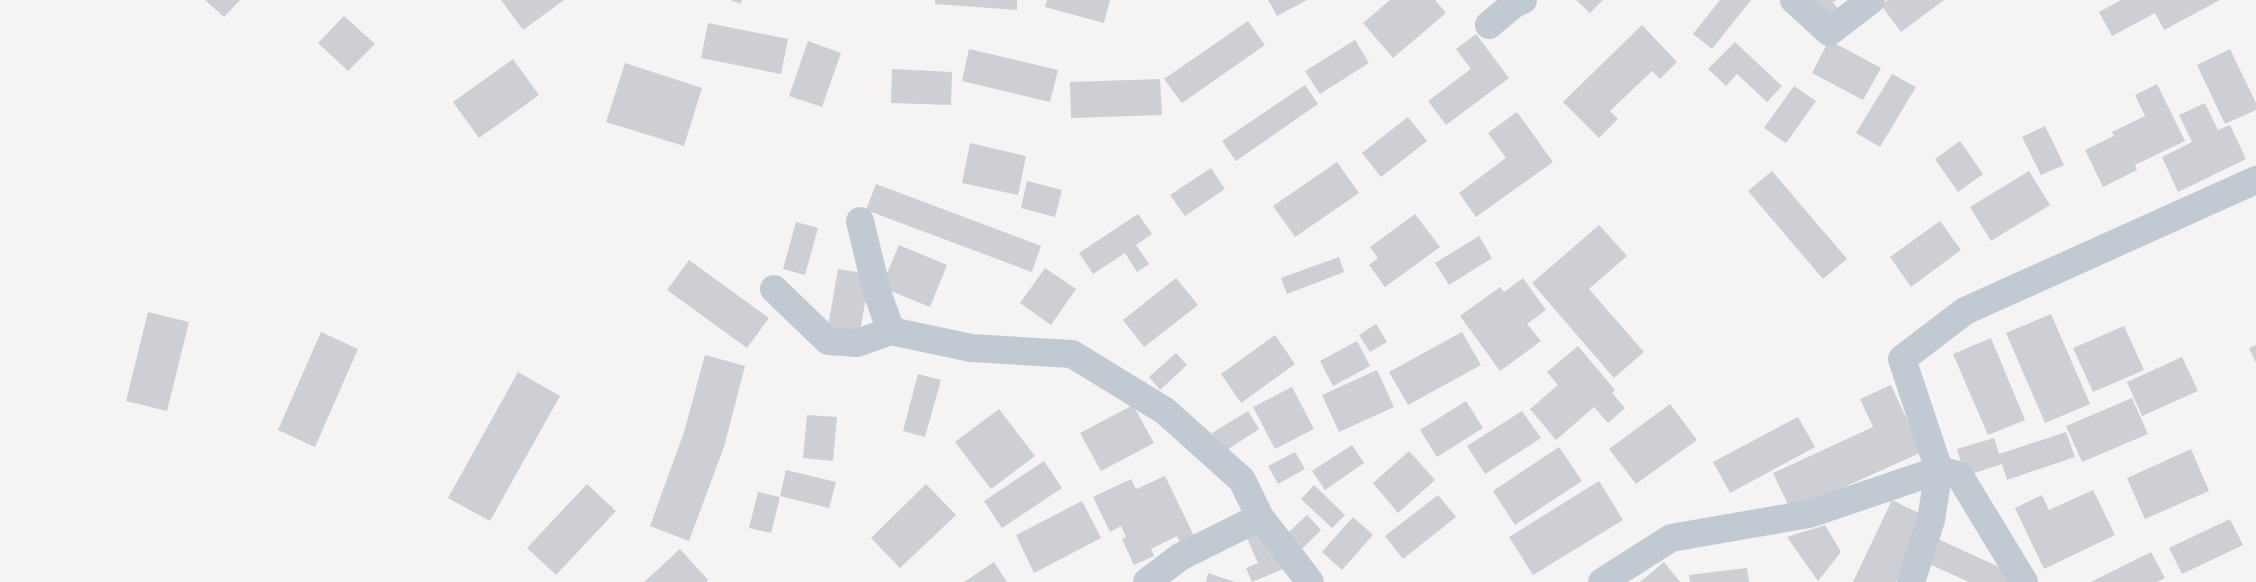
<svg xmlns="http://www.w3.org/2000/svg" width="2256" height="582" viewBox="0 0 2256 582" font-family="Figtree,sans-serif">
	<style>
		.building { fill: #cdcfd5 }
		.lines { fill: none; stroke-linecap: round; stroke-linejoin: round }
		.minor { stroke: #c1cad2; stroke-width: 28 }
	</style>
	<rect width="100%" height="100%" fill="#f5f3f3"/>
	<!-- building -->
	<path class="building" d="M205,0H240L224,17Z
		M501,0H564L523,30Z
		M730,0H742L741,4Z
		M935,0H1017V10L935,4Z
		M1047,0H1110L1104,23L1045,7Z
		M1268,0H1307L1277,16Z
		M1390,0H1435L1446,13L1393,58L1363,23Z
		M1576,0H1603L1590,13Z
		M1720,0H1751L1712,49L1693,34Z
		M1807,0H1837L1833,2L1839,10L1823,22Z
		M1888,0H1944L1901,32L1881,5Z
		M2121,0H2220L2164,30L2155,13L2112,36L2099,12Z
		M344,16L375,44L348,71L318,43Z
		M1248,21L1265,45L1182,103L1164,79Z
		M708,23L788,39L781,74L701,58Z
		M1642,25L1677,62L1660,79L1652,71L1610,111L1618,119L1599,138L1563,102Z
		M1476,34L1509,78L1446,125L1428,101L1471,69L1456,49Z
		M1355,40L1369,63L1320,94L1305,71Z
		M1829,40L1881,68L1863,100L1812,73Z
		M808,41L841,53L822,107L789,96Z
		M1735,42L1782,86L1767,102L1737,74L1726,86L1708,69Z
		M969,49L1058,70L1050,102L962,81Z
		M2230,49L2256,103V110L2225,124L2197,65Z
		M513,59L539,95L479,138L453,102Z
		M625,63L702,88L684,146L606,122Z
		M892,69L952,72L951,105L891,103Z
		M1892,74L1916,87L1880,147L1856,133Z
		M1160,79L1162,115L1071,118L1070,82Z
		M2157,84L2185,141L2135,165L2137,170L2103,187L2085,150L2114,136L2112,132L2145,116L2135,95Z
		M1305,85L1318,104L1236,161L1222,141Z
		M1794,86L1816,101L1786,143L1764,128Z
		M2205,103L2218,130L2230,125L2246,159L2178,192L2162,157L2192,142L2179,115Z
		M1517,112L1553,162L1476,217L1459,193L1506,158L1488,133Z
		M1408,117L1427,141L1381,177L1362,153Z
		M2045,126L2064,165L2041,175L2022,137Z
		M1960,141L1983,174L1958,192L1935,159Z
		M970,143L1026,156L1018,195L962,183Z
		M1337,162L1359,193L1295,237L1273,206Z
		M1211,168L1225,189L1185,216L1170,195Z
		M1772,171L1847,259L1823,279L1748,191Z
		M2029,171L2050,205L1991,241L1970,207Z
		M1027,181L1062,190L1055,217L1021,208Z
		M876,184L1041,246L1032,272L866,210Z
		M1138,214L1152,234L1136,245L1149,264L1137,272L1125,253L1093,274L1079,253Z
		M1415,214L1440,247L1385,287L1369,265L1378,258L1370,247Z
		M1940,221L1961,250L1911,287L1890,257Z
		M796,222L818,228L805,275L783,269Z
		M1599,225L1627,256L1589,289L1644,352L1614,378L1532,283Z
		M1479,236L1492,258L1449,285L1435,263Z
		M899,245L947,265L930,307L881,287Z
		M1339,257L1344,272L1287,294L1281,278Z
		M689,260L769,318L747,348L667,290Z
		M1045,268L1076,289L1051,325L1020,303Z
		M838,269L870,274L859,337L827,332Z
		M1176,278L1198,305L1144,347L1123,320Z
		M1523,278L1546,310L1527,324L1541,341L1500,371L1460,316L1500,287L1504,292Z
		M148,312L189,322L167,411L126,401Z
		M2051,314L2090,404L2045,423L2006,333Z
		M1376,324L1387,342L1370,352L1359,335Z
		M2124,326L2144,370L2093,392L2073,348Z
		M321,332L358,349L315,447L278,430Z
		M1462,332L1481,365L1408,405L1389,372Z
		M1275,335L1295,364L1241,403L1221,374Z
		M1991,338L2025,420L1988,435L1953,354Z
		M1357,341L1370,366L1333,386L1320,361Z
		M2256,345V363L2249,348Z
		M1578,346L1615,390L1612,393L1625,408L1608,423L1594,407L1556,440L1530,409L1558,385L1547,372Z
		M1176,353L1187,365L1160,390L1149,377Z
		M705,355L745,366L724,447L689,541L650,526L684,432Z
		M2182,357L2198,391L2142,416L2127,382Z
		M1377,370L1394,407L1339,432L1322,395Z
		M518,372L560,396L490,521L448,498Z
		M918,374L941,380L925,437L903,431Z
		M1891,385L1922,452L1791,511L1773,473L1873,427L1860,399Z
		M1292,387L1314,429L1275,449L1253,407Z
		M2132,398L2148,434L2082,462L2066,426Z
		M1466,401L1483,428L1437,457L1420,430Z
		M1670,404L1697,440L1636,484L1609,449Z
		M1133,405L1154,443L1101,471L1080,433Z
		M999,409L1035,456L991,489L955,442Z
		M1248,411L1259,429L1224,452L1212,433Z
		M1522,411L1541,438L1485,474L1467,446Z
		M807,415L837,417L833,461L803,458Z
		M1798,417L1815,447L1730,493L1713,462Z
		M2066,432L2075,457L2007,480L2002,464L1965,476L1957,449L1994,438L1999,454Z
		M1352,445L1364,463L1325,490L1312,471Z
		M1559,447L1582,481L1515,525L1493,491Z
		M2191,449L2209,491L2145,519L2127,478Z
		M1409,451L1435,480L1398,513L1373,483Z
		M1295,452L1305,469L1278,484L1268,466Z
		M1044,461L1062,488L1002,528L984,501Z
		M786,470L836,482L829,508L780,496Z
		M1165,476L1195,538L1181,545L1177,536L1151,549L1154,556L1134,565L1122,539L1126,537L1121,526L1110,532L1093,497L1131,479L1136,489Z
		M1599,481L1623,520L1533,575L1509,537Z
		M587,484L616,511L556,575L527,548Z
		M926,484L956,515L900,568L871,538Z
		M1314,485L1345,515L1332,528L1301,499Z
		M2093,490L2115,535L2044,569L2015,508L2042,495L2049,510Z
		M758,492L780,497L771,533L749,528Z
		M1438,495L1456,517L1403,559L1385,536Z
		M1892,500L1927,517L1896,582H1853Z
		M1082,501L1101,538L1034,573L1016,535Z
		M1307,515L1321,530L1295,556L1280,540Z
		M1353,517L1373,535L1342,570L1322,552Z
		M2230,519L2243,545L2182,574L2169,548Z
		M1825,525L1841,552L1818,581L1787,537Z
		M1266,527L1288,567L1252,582L1246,568L1258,563L1246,536Z
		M1938,539L2012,573L2008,582H1969L1927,563Z
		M680,549L708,580L706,582H644Z
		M2151,552L2165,578L2157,582H2091Z
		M994,562L1007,582H964Z
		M1664,562L1680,582H1640Z
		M1747,568L1749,582H1690L1689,575Z
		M1208,573L1235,582H1206Z"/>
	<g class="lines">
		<!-- minor -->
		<path class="minor" d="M1794,0L1829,32L1871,0
			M1489,25L1514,4L1523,0
			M860,221L877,292L891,331
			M774,289L828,341L857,343L891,331L971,348L1072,354L1165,411L1242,480L1260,517L1310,582
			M1147,582L1180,557L1260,517
			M1602,582L1671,538L1809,514L1939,470L1902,359L1965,311L2256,180
			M1911,582L1931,520L1939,470L1959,475L2024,582"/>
	</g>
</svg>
